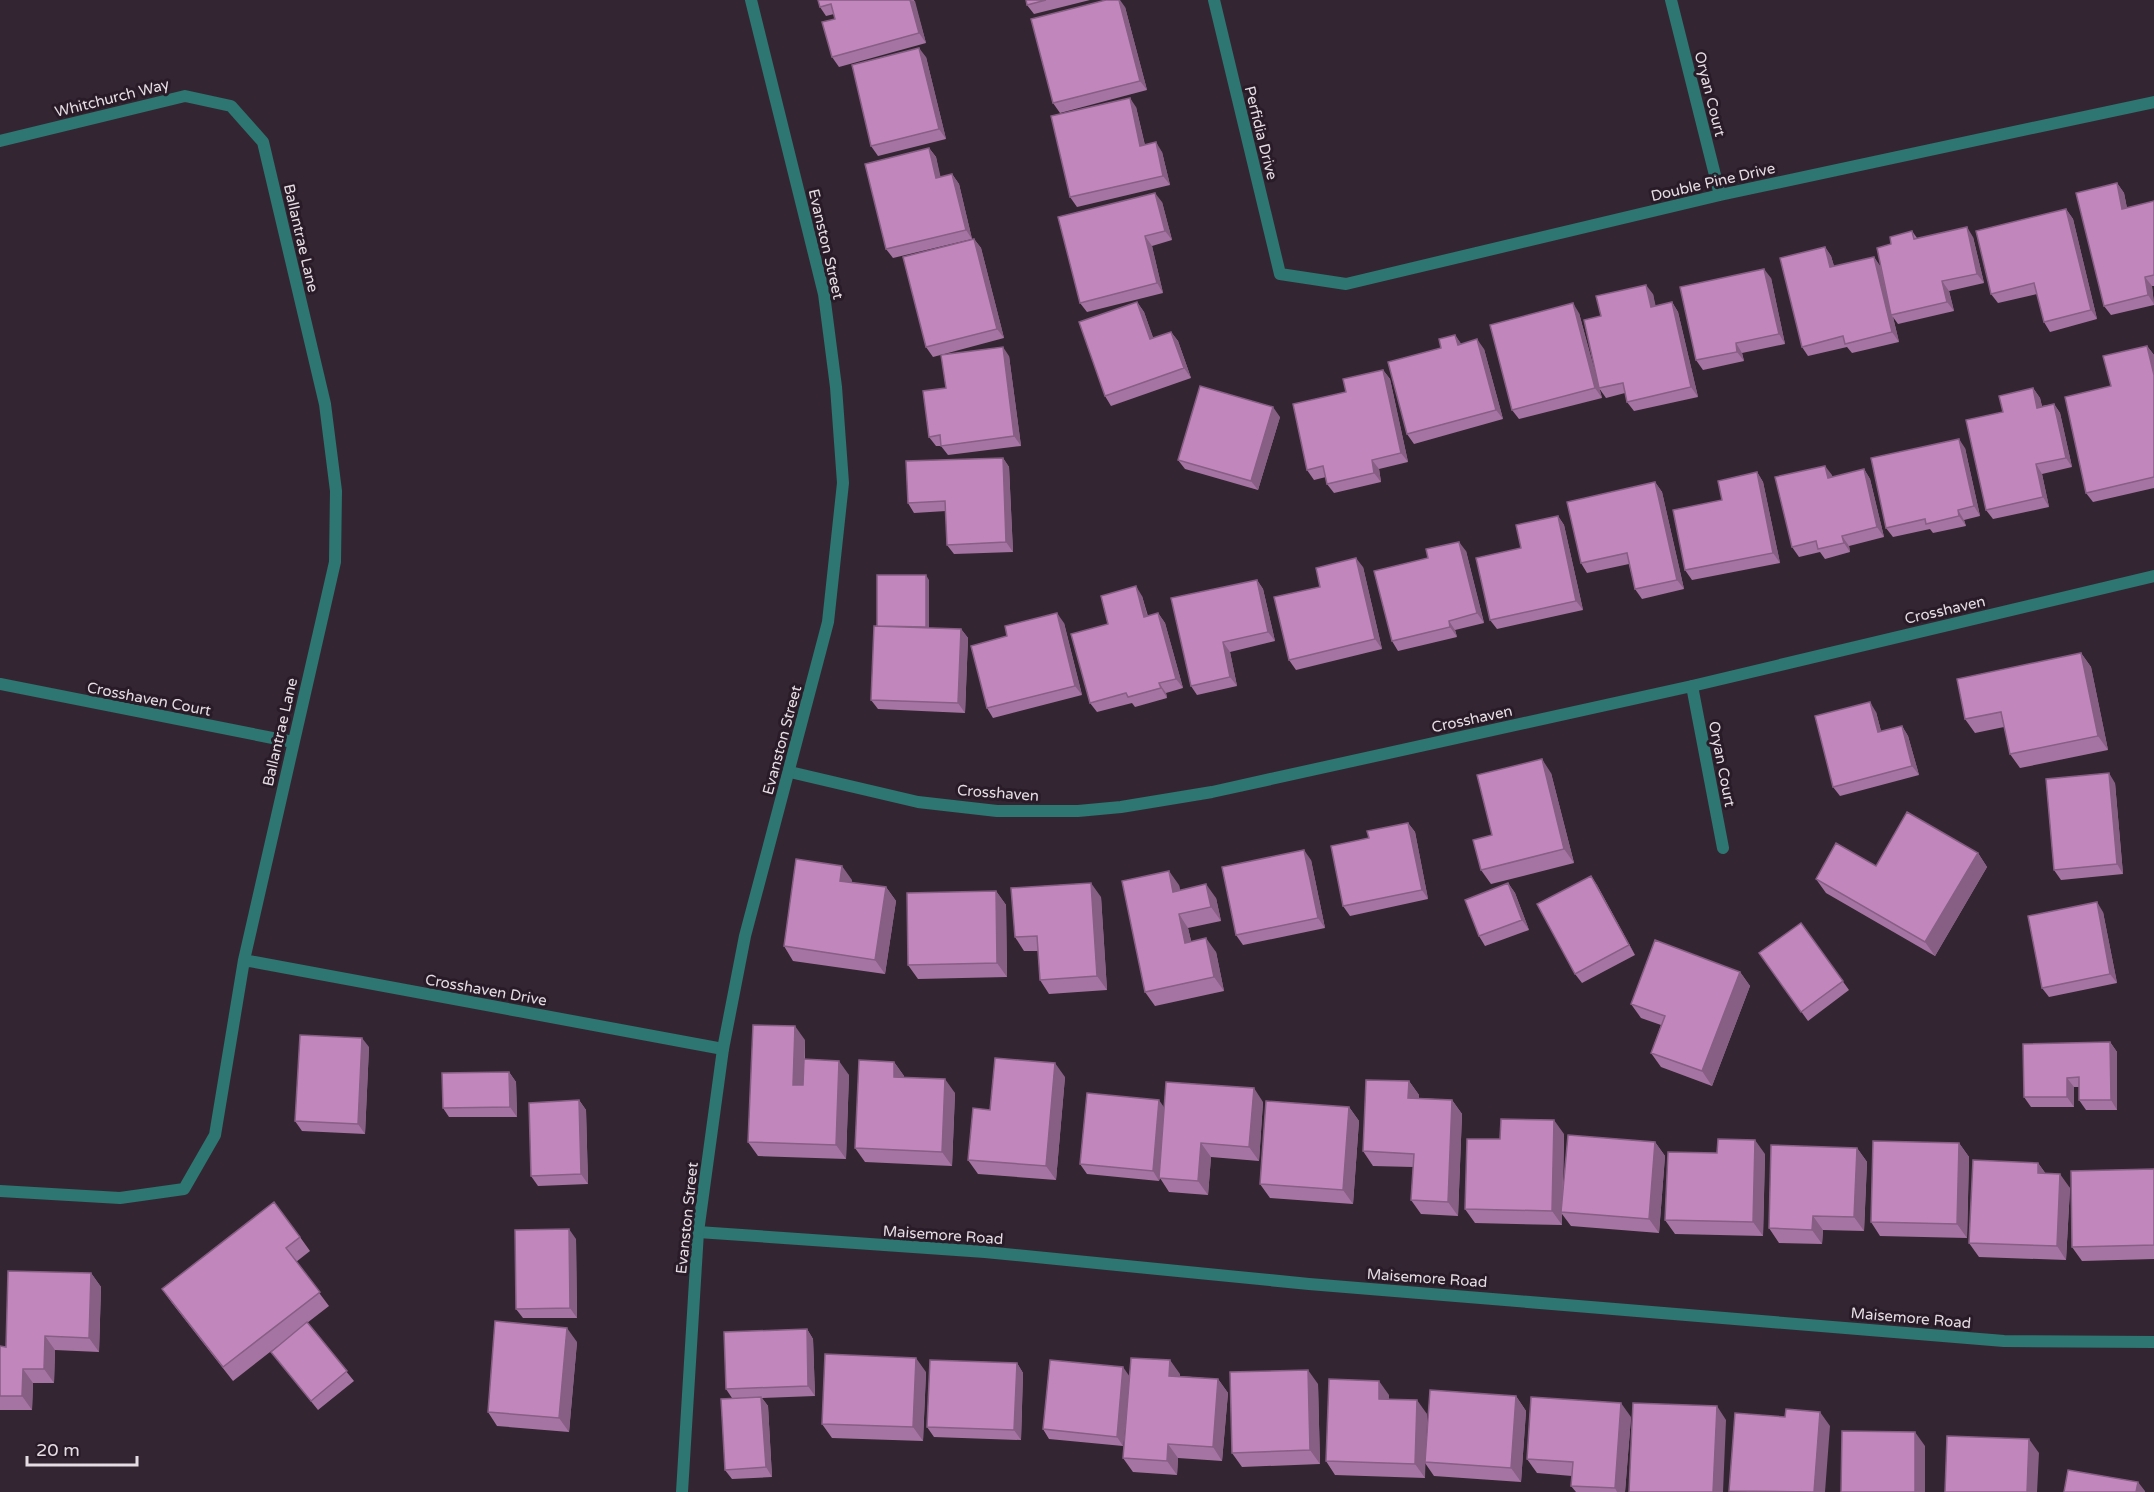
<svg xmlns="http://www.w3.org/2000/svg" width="2154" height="1492" viewBox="0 0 2154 1492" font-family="'Varela Round',sans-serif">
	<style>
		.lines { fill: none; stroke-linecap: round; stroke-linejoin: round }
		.minor { stroke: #2d7671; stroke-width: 12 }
		.tertiary { stroke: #2d7671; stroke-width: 12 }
		.wall { fill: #a674a3 }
		.shaded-wall { fill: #875e84 }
		.building { fill: #c187bd; stroke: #875e84; stroke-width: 1.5 }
		.labels { text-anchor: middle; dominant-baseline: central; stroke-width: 6; stroke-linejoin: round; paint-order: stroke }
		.street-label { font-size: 15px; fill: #e5dde4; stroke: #291c28 }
	</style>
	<rect width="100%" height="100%" fill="#332632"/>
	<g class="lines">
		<!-- minor -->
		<path class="minor" d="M1214,0L1280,274L1346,284L1720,195L2154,102
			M1671,0L1720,195
			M0,141L185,96L231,106L263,142L325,404L336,491L335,562L244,960L215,1135L184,1189L120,1198L0,1191
			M0,684L293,742
			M1692,686L1723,848
			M790,772L918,802L997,811H1078L1121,807L1212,792L1692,686L2154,576
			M244,960L723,1049
			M698,1232L985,1252L1309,1284L2004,1341L2154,1342"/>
		<!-- tertiary -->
		<path class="tertiary" d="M682,1492L698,1232L723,1049L745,936L828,622L843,483L836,387L824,294L751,0"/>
	</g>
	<!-- wall -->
	<path class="wall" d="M818,0H914L926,43L839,67L832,57L835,19L834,14L826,16L820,7Z
		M1026,0H1090L1034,14L1027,5Z
		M1125,7L1147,90L1060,113L1053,103Z
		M926,57L946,139L878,156L871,146Z
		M1136,107L1145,145L1162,152L1170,185L1077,207L1070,197Z
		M929,148L936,157L940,177L952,174L959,184L972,239L893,258L886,249Z
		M2117,183L2124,193L2127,208L2154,201V286H2152L2154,305L2111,315L2104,306Z
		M1162,202L1172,240L1152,246L1163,293L1087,312L1080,303Z
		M2066,209L2073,219L2097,319L2050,332L2044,322L2037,294L1998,303L1991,294Z
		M1912,231L1917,238L1973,237L1984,283L1949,291L1954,311L1898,324L1893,317L1899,342L1852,353L1847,347L1808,356L1802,347L1825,247L1831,256L1834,266L1874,257L1880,266L1891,244Z
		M974,239L981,248L1004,338L933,357L926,347Z
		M1771,278L1785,344L1742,353L1744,361L1703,370L1696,360Z
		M1653,294L1655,306L1672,302L1678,312L1698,397L1634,411L1627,402L1625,393L1606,398L1599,388L1601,316Z
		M1137,302L1144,312L1153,338L1171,332L1178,341L1191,378L1111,406L1105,396Z
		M1579,313L1602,398L1519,419L1512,410Z
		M1455,335L1461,344L1484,349L1503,419L1414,444L1407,434L1441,348Z
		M2147,346L2154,355V488L2093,502L2086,493L2111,386Z
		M1009,356L1021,446L948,455L941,446H936L929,437Z
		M1383,370L1390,379L1408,462L1379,469L1381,482L1334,493L1327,484L1326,477L1314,480L1307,470L1346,392Z
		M2033,388L2040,398L2042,406L2054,404L2060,413L2072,467L2042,474L2049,507L1993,519L1986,510L2003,412Z
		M1280,417L1258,490L1185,469L1178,460Z
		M1965,448L1980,516L1964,520L1966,526L1933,533L1930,529L1893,537L1886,528Z
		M1003,458L1009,467L1013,552L954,554L947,545L946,511L914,513L908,503Z
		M1864,469L1870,479L1884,537L1849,546L1850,552L1825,559L1820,552L1799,557L1792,547L1832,475V477Z
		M1757,472L1763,482L1780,563L1692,580L1685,570L1722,500Z
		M1655,482L1662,492L1684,589L1642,599L1635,589L1629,564L1587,573L1581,563Z
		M1558,516L1564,525L1583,610L1497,629L1490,620L1521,548Z
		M1466,551L1484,623L1455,630L1457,637L1398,651L1392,641Z
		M1363,567L1382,649L1296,670L1289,660L1320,587Z
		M929,580V628L961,629L968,638L965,713L878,709L871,700L877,626Z
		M1257,580L1263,589L1275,641L1230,652L1237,686L1197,695L1191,686Z
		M1142,596L1148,616L1158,613L1165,623L1183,688L1166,693L1167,698L1135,707L1132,703L1097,712L1090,703L1108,624Z
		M1064,623L1082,695L993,718L987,708L1007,636Z
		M2081,653L2091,667L2108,750L2020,768L2010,754L2004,727L1975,733L1965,719Z
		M1876,712L1881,731L1902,726L1908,736L1919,775L1840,796L1833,787Z
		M1551,773L1574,863L1491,884L1481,870L1492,835Z
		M2115,783L2123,874L2061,880L2054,870Z
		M1408,823L1415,832L1428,899L1350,916L1343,906L1369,838Z
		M1978,853L1987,867L1935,956L1826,893L1816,879L1876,866Z
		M1311,860L1325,928L1243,945L1236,935Z
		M1591,876L1597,885L1635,955L1582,983L1575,974Z
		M852,880L851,883L886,887L896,901L885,974L793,961L784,946Z
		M1508,883L1515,893L1529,930L1485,946L1479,936Z
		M1179,885L1180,891L1216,898L1221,921L1188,928L1191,941L1216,952L1224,991L1155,1006L1145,992Z
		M996,891L1006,905L1007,977L918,979L908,965Z
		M1101,897L1107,990L1049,994L1040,980L1038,951H1024L1015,937Z
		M2103,912L2117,983L2049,997L2042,988Z
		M1801,923L1849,990L1808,1021L1759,953Z
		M1740,972L1750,986L1712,1086L1661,1067L1651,1053L1661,1025L1641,1018L1631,1004Z
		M805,1040V1059L849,1075L846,1159L758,1156L748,1142Z
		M2110,1042L2117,1052V1110H2086L2079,1100V1087H2074V1107H2031L2024,1097Z
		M369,1047L365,1134L302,1131L295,1121Z
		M894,1062L904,1076V1077L955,1093L952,1166L865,1162L855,1148Z
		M509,1072L516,1082L517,1117H449L443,1108Z
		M1065,1077L1056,1180L978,1174L968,1160L990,1110Z
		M1409,1081L1419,1095V1098L1452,1100L1462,1114L1458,1216L1421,1214L1411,1200L1413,1167L1373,1166L1363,1151Z
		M579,1100L586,1110L588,1184L538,1186L531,1176Z
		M1263,1102L1259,1161L1211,1157L1208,1195L1169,1192L1160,1178L1159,1181L1087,1174L1080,1164L1164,1108Z
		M1349,1107L1359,1121L1353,1204L1270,1198L1260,1184Z
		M1564,1134L1563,1192L1655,1142L1665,1156L1659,1233L1571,1226L1562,1214V1225L1475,1223L1465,1209L1500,1139Z
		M1959,1143L1969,1157L1967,1238L1880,1236L1871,1222Z
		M1857,1148L1867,1162L1864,1231L1823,1230L1822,1244L1779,1243L1769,1228Z
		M1717,1153L1765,1154L1763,1236L1675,1234L1665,1220Z
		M2038,1163L2046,1174L2070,1188L2066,1260L1979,1257L1969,1243Z
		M2154,1169V1259L2082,1261L2072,1247Z
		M300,1237L310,1251L296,1262L329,1306L307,1323L354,1381L318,1410L271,1352L279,1345L233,1381L172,1303L162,1289Z
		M576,1239L577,1318H523L516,1309Z
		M91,1273L101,1287L99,1352L55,1350L54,1383H33L32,1410H0V1346L6,1347Z
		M807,1329L813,1339L815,1396L762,1398L768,1406L772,1477L732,1479L725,1470L732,1398L726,1389Z
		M577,1342L569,1432L497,1426L488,1412Z
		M1017,1363L1023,1373L1021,1440L934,1437L927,1427Z
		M926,1372L923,1441L832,1438L822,1424Z
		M1180,1374V1376L1218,1379L1228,1393L1222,1461L1178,1458L1177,1475L1133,1472L1123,1458L1128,1402L1123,1446L1049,1439L1043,1429L1130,1376Z
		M1318,1384L1320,1464L1242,1467L1232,1453Z
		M1389,1395V1399L1427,1414L1426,1450L1516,1396L1526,1411L1521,1482L1434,1476L1425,1463V1478L1335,1475L1326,1461Z
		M1631,1417L1625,1492H1576L1571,1486L1572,1476L1537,1473L1527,1459Z"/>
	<!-- shaded-wall -->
	<path class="shaded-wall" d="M910,0L915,1L926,43L919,33Z
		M1119,0H1120L1125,7L1147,90L1140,81Z
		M919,48L926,57L946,139L939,129Z
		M1130,98L1136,107L1147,155L1140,146Z
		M1156,142L1162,152L1170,185L1163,176Z
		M929,148L936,157L943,187L936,178Z
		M952,174L959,184L972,239L966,230Z
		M2117,183L2124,193L2129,219L2122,209Z
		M1155,193L1162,202L1172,240L1165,231Z
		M2066,209L2073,219L2097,319L2091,310Z
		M1967,227L1973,237L1984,283L1977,274Z
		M1145,236L1152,246L1163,293L1157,283Z
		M974,239L981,248L1004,338L997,329Z
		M1825,247L1831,256L1837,277L1830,267Z
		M1874,257L1880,266L1891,315L1893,317L1899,342L1892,332Z
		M1764,269L1771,278L1785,344L1779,334Z
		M2145,277L2152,286L2154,304L2148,295Z
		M1942,281L1949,291L1954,311L1947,302Z
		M1646,285L1653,294L1658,316L1651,307Z
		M1137,302L1144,312L1157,348L1150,339Z
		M1672,302L1678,312L1698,397L1691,387Z
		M1573,303L1579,313L1602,398L1595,388Z
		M1171,332L1178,341L1191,378L1184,368Z
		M1455,335L1462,345H1458Z
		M1477,339L1484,349L1503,419L1496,410Z
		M1736,343L1742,353L1744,361L1737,352Z
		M2147,346L2154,355V375Z
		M1003,347L1009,356L1021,446L1014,436Z
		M1383,370L1390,379L1408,462L1401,453Z
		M2033,388L2040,398L2044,417L2037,408Z
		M2054,404L2060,413L2072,467L2066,458Z
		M1273,407L1280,417L1258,490L1251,481Z
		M1959,439L1965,448L1980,516L1974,506Z
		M1003,458L1009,467L1013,552L1006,542Z
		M1372,460L1379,469L1381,482L1374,473Z
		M2036,464L2042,474L2049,507L2043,497Z
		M1825,466L1832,475L1835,487L1828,478Z
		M1864,469L1870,479L1884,537L1877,527Z
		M1757,472L1763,482L1780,563L1773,553Z
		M1655,482L1662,492L1684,589L1677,580Z
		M1958,510L1964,520L1966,526L1959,516Z
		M1558,516L1564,525L1583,610L1576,601Z
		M1842,536L1849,546L1850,552L1844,543Z
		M1459,542L1466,551L1484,623L1477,613Z
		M1356,558L1363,567L1382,649L1375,639Z
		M926,575L929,580V632L926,627Z
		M1257,580L1263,589L1275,641L1268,632Z
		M1136,586L1142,596L1150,626L1144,617Z
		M1057,613L1064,623L1082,695L1075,686Z
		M1158,613L1165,623L1183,688L1176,679Z
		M1449,621L1455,630L1457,637L1450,627Z
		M961,629L968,638L965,713L958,703Z
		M1223,642L1230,652L1237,686L1230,677Z
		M2081,653L2091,667L2108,750L2098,736Z
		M1159,683L1166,693L1167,698L1161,688Z
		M1870,702L1876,712L1884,742L1878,732Z
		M1902,726L1908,736L1919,775L1912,766Z
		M1542,759L1551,773L1574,863L1564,849Z
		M2109,773L2115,783L2123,874L2117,864Z
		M1408,823L1415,832L1428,899L1422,890Z
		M1304,850L1311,860L1325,928L1318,918Z
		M1978,853L1987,867L1935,956L1925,942Z
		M842,866L852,880L850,895L840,881Z
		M1169,871L1179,885L1183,906L1173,892Z
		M1591,876L1597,885L1635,955L1629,945Z
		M1091,883L1101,897L1107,990L1097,976Z
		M1508,883L1515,893L1529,930L1522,920Z
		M1206,884L1216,898L1221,921L1211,907Z
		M886,887L896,901L885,974L875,960Z
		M996,891L1006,905L1007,977L997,963Z
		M2097,902L2103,912L2117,983L2110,974Z
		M1179,914L1188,928L1195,957L1185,943Z
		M1206,938L1216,952L1224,991L1214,977Z
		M1740,972L1750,986L1712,1086L1702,1071Z
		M795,1026L805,1040L803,1099L793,1085Z
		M362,1038L369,1047L365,1134L358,1124Z
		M2110,1042L2117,1052V1110L2111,1100Z
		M839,1061L849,1075L846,1159L836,1145Z
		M894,1062L904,1076L903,1091L894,1077Z
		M1055,1063L1065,1077L1056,1180L1046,1166Z
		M509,1072L516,1082L517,1117L510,1107Z
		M2067,1078L2074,1087V1107L2067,1097Z
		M945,1079L955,1093L952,1166L942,1152Z
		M1409,1081L1419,1095L1418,1112L1408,1098Z
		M1254,1088L1263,1102L1259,1161L1249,1147Z
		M579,1100L586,1110L588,1184L581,1174Z
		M1159,1100L1166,1110L1159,1181L1153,1171Z
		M1452,1100L1462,1114L1458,1216L1448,1202Z
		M1349,1107L1359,1121L1353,1204L1343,1190Z
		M1554,1120L1564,1134L1562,1212H1561L1562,1214V1225L1552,1211Z
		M1755,1140L1765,1154L1763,1236L1753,1222Z
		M1655,1142L1665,1156L1659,1233L1649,1219Z
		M1201,1143L1211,1157L1208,1195L1198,1181Z
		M1959,1143L1969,1157L1967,1238L1957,1224Z
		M1857,1148L1867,1162L1864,1231L1854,1217Z
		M2038,1163L2048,1177L2038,1173Z
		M2060,1174L2070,1188L2066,1260L2057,1246Z
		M1813,1216L1823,1230L1822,1244L1812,1230Z
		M569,1229L576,1239L577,1318L570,1308Z
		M91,1273L101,1287L99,1352L89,1338Z
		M567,1328L577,1342L569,1432L559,1418Z
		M807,1329L813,1339L815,1396L808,1386Z
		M45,1336L55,1350L54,1383L44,1369Z
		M916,1358L926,1372L923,1441L913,1427Z
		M1170,1360L1180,1374L1179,1390L1169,1376Z
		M1017,1363L1023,1373L1021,1440L1014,1430Z
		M1123,1367L1130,1377L1123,1446L1117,1437Z
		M23,1369L33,1383L32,1410L22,1396Z
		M1308,1370L1318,1384L1320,1464L1310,1450Z
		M1218,1379L1228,1393L1222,1461L1213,1447Z
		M1379,1381L1389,1395V1413L1379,1399Z
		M1516,1396L1526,1411L1521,1482L1511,1468Z
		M761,1397L768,1406L772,1477L766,1467Z
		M1417,1400L1427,1414L1425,1478L1415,1464Z
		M1621,1403L1631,1417L1625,1492H1617L1615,1488Z
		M1717,1406L1726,1420L1723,1492H1713Z
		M1820,1412L1830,1426L1825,1492H1814Z
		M1915,1432L1925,1446V1492H1915Z
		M2029,1439L2039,1453L2037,1492H2027Z
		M1168,1444L1178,1458L1177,1475L1167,1461Z
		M2138,1482L2145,1491V1492H2136Z"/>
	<!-- building -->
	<path class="building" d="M818,0H910L919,33L832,57L822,22L835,19L831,4L820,7Z
		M1026,0H1046L1027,5Z
		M1106,0H1119L1140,81L1053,103L1031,19Z
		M919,48L939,129L871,146L852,65Z
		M1130,98L1140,146L1156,142L1163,176L1070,197L1051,116Z
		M929,148L936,178L952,174L966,230L886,249L865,164Z
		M2117,183L2122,209L2154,201V275L2145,277L2148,295L2104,306L2076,193Z
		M1155,193L1165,231L1145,236L1157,283L1080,303L1058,217Z
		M2066,209L2091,310L2044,322L2034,283L1991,294L1976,231Z
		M1967,227L1977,274L1942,281L1947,302L1891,315L1877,248L1891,244L1890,237L1912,231L1914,239Z
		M974,239L997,329L926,347L903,257Z
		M1825,247L1830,267L1874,257L1892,332L1845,344L1843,336L1802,347L1780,258Z
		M1764,269L1779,334L1736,343L1737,352L1696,360L1680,287Z
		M1646,285L1651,307L1672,302L1691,387L1627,402L1623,383L1599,388L1584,320L1601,316L1596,296Z
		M1137,302L1150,339L1171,332L1184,368L1105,396L1079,322Z
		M1573,303L1595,388L1512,410L1490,325Z
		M1455,335L1458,345L1477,339L1496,410L1407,434L1388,362L1441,348L1439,339Z
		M2147,346L2154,375V477L2086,493L2065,397L2111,386L2103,356Z
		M1003,347L1014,436L941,446L940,435L929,437L923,391L946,388L941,355Z
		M1383,370L1401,453L1372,460L1374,473L1327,484L1323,466L1307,470L1293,404L1346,392L1343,379Z
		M1200,386L1273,407L1251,481L1178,460Z
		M2033,388L2037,408L2054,404L2066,458L2036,464L2043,497L1986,510L1966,420L2003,412L1999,396Z
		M1959,439L1974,506L1958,510L1959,516L1926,524L1925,519L1886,528L1871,458Z
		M1003,458L1006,542L947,545L945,501L908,503L906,461Z
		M1825,466L1828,478L1864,469L1877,527L1842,536L1844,543L1818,549L1816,541L1792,547L1775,477Z
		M1757,472L1773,553L1685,570L1673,510L1722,500L1718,481Z
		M1655,482L1677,580L1635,589L1627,553L1581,563L1567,502Z
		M1558,516L1576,601L1490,620L1476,558L1521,548L1516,525Z
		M1459,542L1477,613L1449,621L1450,627L1392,641L1374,571L1428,558L1426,549Z
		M1356,558L1375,639L1289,660L1274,597L1320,587L1316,568Z
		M877,575H926V627L877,626Z
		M1257,580L1268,632L1223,642L1230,677L1191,686L1171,598Z
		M1136,586L1144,617L1158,613L1176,679L1159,683L1161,688L1128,697L1126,693L1090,703L1071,634L1108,624L1101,596Z
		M1057,613L1075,686L987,708L971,646L1007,636L1005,626Z
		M874,626L961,629L958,703L871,700Z
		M2081,653L2098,736L2010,754L2001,712L1965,719L1957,679Z
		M1870,702L1878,732L1902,726L1912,766L1833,787L1815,716Z
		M1542,759L1564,849L1481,870L1473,840L1492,835L1477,775Z
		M2109,773L2117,864L2054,870L2046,779Z
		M1907,812L1978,853L1925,942L1816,879L1836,843L1876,866Z
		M1408,823L1422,890L1343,906L1331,846L1369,838L1367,831Z
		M1304,850L1318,918L1236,935L1222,867Z
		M796,859L842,866L840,881L886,887L875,960L784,946Z
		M1169,871L1173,892L1206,884L1211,907L1179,914L1185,943L1206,938L1214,977L1145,992L1122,881Z
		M1591,876L1629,945L1575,974L1537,904Z
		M1091,883L1097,976L1040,980L1037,936L1015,937L1011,888Z
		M1508,883L1522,920L1479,936L1465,900Z
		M996,891L997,963L908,965L907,893Z
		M2097,902L2110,974L2042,988L2028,916Z
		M1801,923L1843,981L1801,1012L1759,953Z
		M1655,940L1740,972L1702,1071L1651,1053L1665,1016L1631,1004Z
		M753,1025L795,1026L793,1085H803L804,1059L839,1061L836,1145L748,1142Z
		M300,1035L362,1038L358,1124L295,1121Z
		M2110,1042L2111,1100H2079V1077L2067,1078V1097H2024L2023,1044Z
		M995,1058L1055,1063L1046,1166L968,1160L973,1108L990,1110Z
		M859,1060L894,1062V1077L945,1079L942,1152L855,1148Z
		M509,1072L510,1107L443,1108L442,1073Z
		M1366,1080L1409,1081L1408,1098L1452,1100L1448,1202L1411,1200L1414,1154L1363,1151Z
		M1166,1082L1254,1088L1249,1147L1201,1143L1198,1181L1159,1178Z
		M1087,1093L1159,1100L1153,1171L1080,1164Z
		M579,1100L581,1174L531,1176L529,1103Z
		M1266,1101L1349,1107L1343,1190L1260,1184Z
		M1501,1119L1554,1120L1552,1211L1465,1209L1467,1139H1500Z
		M1568,1135L1655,1142L1649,1219L1561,1212Z
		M1718,1139L1755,1140L1753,1222L1665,1220L1668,1152L1717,1153Z
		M1873,1141L1959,1143L1957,1224L1871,1222Z
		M1771,1145L1857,1148L1854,1217L1813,1216L1812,1230L1769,1228Z
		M1973,1160L2038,1163V1173L2060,1174L2057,1246L1969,1243Z
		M2154,1169V1245L2072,1247L2071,1171Z
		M274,1202L300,1237L286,1248L320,1292L223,1367L162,1289Z
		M569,1229L570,1308L516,1309L515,1230Z
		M8,1271L91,1273L89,1338L45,1336L44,1369H23L22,1396H0V1346L6,1347Z
		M495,1321L567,1328L559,1418L488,1412Z
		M307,1322L347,1371L311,1401L271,1352Z
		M807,1329L808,1386L726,1389L724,1332Z
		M825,1354L916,1358L913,1427L822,1424Z
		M1131,1358L1170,1360L1169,1376L1218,1379L1213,1447L1168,1444L1167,1461L1123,1458Z
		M930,1360L1017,1363L1014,1430L927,1427Z
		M1050,1360L1123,1367L1117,1437L1043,1429Z
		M1308,1370L1310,1450L1232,1453L1230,1372Z
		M1329,1379L1379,1381V1399L1417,1400L1415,1464L1326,1461Z
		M1430,1390L1516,1396L1511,1468L1425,1462Z
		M761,1397L766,1467L725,1470L721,1399Z
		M1531,1397L1621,1403L1615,1488L1571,1486L1573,1462L1527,1459Z
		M1633,1403L1717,1406L1713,1492H1629Z
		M1786,1409L1820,1412L1814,1492L1729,1491L1735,1413L1785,1417Z
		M1842,1431L1915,1432V1492H1841Z
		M1947,1436L2029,1439L2027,1492H1945Z
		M2068,1470L2138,1482L2136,1492H2064Z"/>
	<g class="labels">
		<!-- street labels -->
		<g class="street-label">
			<text transform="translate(1710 94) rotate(76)">Oryan Court</text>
			<text transform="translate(112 98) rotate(-14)">Whitchurch Way</text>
			<text transform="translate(1261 133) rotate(76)">Perfidia Drive</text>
			<text transform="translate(1713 182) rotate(-13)">Double Pine Drive</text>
			<text transform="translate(301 238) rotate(77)">Ballantrae Lane</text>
			<text transform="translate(826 244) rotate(77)">Evanston Street</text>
			<text transform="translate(1945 610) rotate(-13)">Crosshaven</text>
			<text transform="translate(149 699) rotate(11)">Crosshaven Court</text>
			<text transform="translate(1472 719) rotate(-12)">Crosshaven</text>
			<text transform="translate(280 732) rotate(-77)">Ballantrae Lane</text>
			<text transform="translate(782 740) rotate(-75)">Evanston Street</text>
			<text transform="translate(1722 764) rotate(79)">Oryan Court</text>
			<text transform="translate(998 793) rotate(4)">Crosshaven</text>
			<text transform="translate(486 990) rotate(10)">Crosshaven Drive</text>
			<text transform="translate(687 1218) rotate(-84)">Evanston Street</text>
			<text transform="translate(943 1235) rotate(4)">Maisemore Road</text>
			<text transform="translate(1427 1278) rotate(4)">Maisemore Road</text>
			<text transform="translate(1911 1318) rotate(5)">Maisemore Road</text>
		</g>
	</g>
	<!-- scale -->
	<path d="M27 1456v9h110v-9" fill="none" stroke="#e5dde4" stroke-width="3"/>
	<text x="36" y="1456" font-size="18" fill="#e5dde4" stroke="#291c28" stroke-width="4.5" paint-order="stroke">20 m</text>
</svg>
